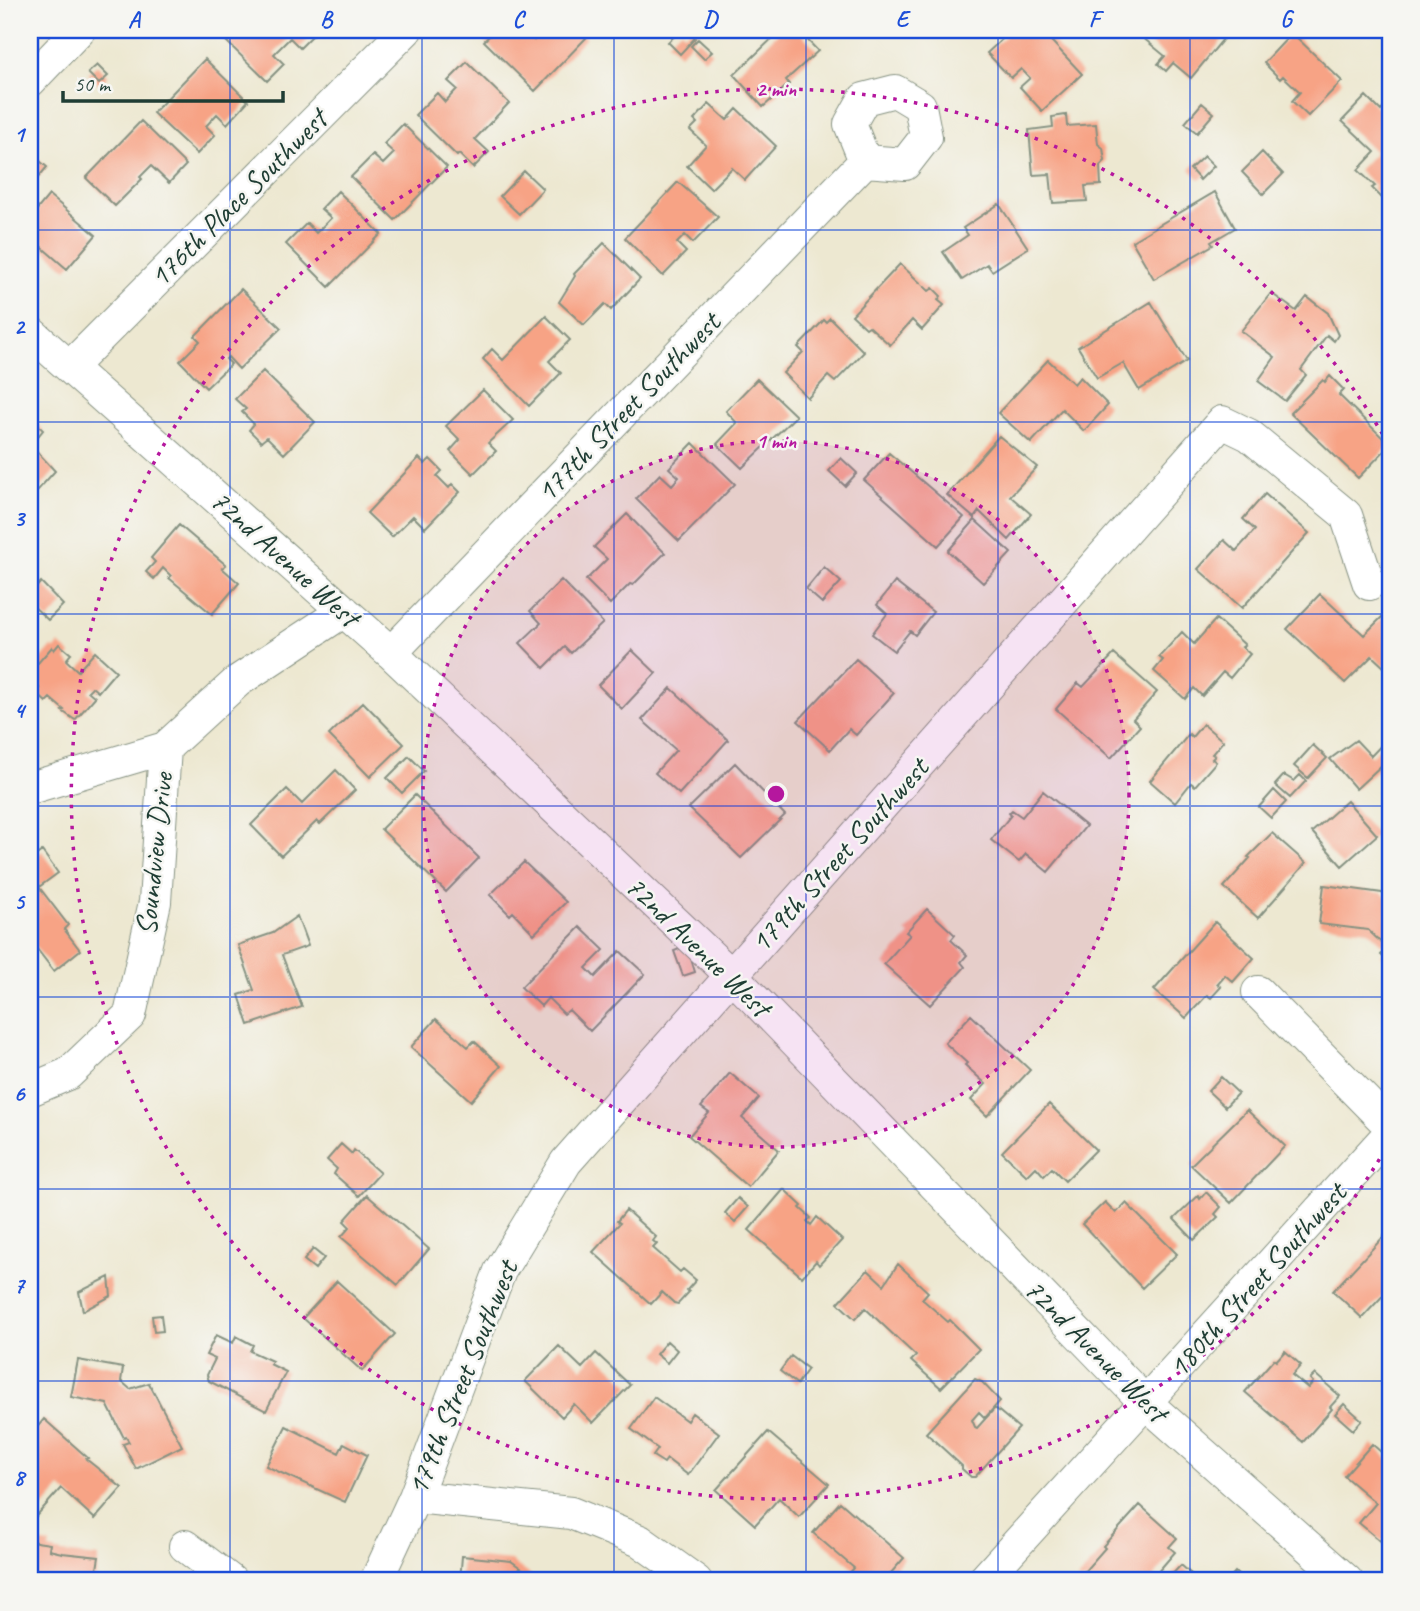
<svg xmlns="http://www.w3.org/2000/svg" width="1420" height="1611" viewBox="0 0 1420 1611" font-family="Caveat,sans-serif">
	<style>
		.building { fill: #f7a385 }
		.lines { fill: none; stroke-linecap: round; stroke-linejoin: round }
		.minor-casing { stroke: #869282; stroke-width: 34 }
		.minor { stroke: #fff; stroke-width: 32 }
		.grid { fill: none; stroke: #1d4ed8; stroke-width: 2; stroke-opacity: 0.55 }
		.ring { fill: none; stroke: #b5179e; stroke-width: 3.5; stroke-dasharray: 3.5 7 }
		.labels { text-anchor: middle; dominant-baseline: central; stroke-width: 5; stroke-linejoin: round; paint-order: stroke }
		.street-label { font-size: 30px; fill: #1f3d34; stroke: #f6f6f2 }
		.centre { fill: #b5179e; stroke: #f6f6f2; stroke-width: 3.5 }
		.ring-label { font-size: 21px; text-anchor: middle; font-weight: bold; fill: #b5179e; stroke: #f6f6f2; stroke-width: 5; stroke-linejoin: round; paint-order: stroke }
		.neatline { fill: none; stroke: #1d4ed8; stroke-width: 2.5 }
		.grid-label { font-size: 23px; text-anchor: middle; font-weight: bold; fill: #1d4ed8 }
	</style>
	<rect width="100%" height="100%" fill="#f6f6f2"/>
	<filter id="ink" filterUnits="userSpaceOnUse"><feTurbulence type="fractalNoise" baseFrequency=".0143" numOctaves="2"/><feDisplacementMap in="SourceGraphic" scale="14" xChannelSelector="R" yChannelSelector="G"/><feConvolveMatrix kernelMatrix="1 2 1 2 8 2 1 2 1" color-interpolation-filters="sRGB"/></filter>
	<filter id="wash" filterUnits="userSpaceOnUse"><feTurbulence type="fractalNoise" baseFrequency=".00686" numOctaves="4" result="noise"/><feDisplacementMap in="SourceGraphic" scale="28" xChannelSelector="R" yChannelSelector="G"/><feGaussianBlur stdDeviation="1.57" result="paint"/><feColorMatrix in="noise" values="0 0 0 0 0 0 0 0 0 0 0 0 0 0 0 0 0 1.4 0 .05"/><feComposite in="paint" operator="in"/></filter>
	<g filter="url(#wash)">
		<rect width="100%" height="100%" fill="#ede8d1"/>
		<g id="blocks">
			<!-- building -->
			<path class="building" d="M233,30H318L300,48L290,38L274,54L284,64L267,81L224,39Z
				M495,30H524L534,40L544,30H578L586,38L535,91L484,41Z
				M681,30L685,34L689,30H698L693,36L695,38L680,54L668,42Z
				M781,30H798L818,51L786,80L789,84L763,107L734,75Z
				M964,30H980L973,37Z
				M1012,30H1041L1082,74L1042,111L1020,87L1030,78L1021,69L1011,78L987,53Z
				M1149,30H1215L1224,38L1191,78L1173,63L1166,71L1158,64L1165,56L1142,37Z
				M1292,33L1342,81L1308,116L1292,101L1300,92L1283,76L1280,79L1264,63Z
				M698,39L712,52L704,59L691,46Z
				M205,59L248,101L227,124L217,114L206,126L215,135L197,154L153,113Z
				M467,62L509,103L475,139L489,152L473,168L459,154L457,156L415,115L437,93L445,102L457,89L448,81Z
				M97,65L108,76L99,84L88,73Z
				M1366,96L1381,111L1384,108L1390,114V202L1388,204L1372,188L1375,186L1358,170L1375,152L1342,121Z
				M1202,103L1214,113L1197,133L1185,123Z
				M709,104L727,120L737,109L776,146L745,180L732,168L711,189L687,166L706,145L690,130L697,123L694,120Z
				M1066,115L1067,126L1096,124L1098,144L1103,148L1105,161L1100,166L1101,185L1085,186L1087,201L1053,203L1050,174L1033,175L1029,130L1053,127L1052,117Z
				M141,121L186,165L169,183L151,166L140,177L142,179L115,206L86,178Z
				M403,124L447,167L395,220L351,177L373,155L383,164L394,153L384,144Z
				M1262,152L1283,174L1263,194L1242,172Z
				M34,156L47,167L30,187V162Z
				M1204,156L1214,166L1200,180L1190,169Z
				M524,171L543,189L519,214L500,196Z
				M678,182L718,217L693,243L685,235L677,243L686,252L663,276L625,238Z
				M338,191L381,234L329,287L286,244L307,223L316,233L331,218L321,209Z
				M1215,192L1235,228L1211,242L1213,245L1154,279L1132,241Z
				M49,195L96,235L67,269L30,237V218Z
				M999,204L1028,248L992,271L987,264L962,280L943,252L968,235L963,228Z
				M604,243L640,279L611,310L605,304L584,325L559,302L575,276L574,274Z
				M900,264L929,291L933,288L941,296L938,300L944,305L922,330L912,320L890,345L869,326L866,328L852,315Z
				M241,289L281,328L239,369L228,357L226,359L231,364L206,388L180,361L200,341L195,336Z
				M1271,293L1296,311L1307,297L1328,313L1338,335L1334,341L1327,335L1301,370L1306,375L1285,401L1258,381L1275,357L1241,331Z
				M1151,302L1187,361L1139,390L1123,363L1097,378L1078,347Z
				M546,316L570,340L549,361L561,373L529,406L483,359L492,349L503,360Z
				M830,318L864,352L835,382L828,376L808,398L783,373L803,352L798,347L824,320L826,322Z
				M1048,360L1074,384L1080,377L1108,405L1084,431L1062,409L1031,443L998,413Z
				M263,371L315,422L284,454L267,437L261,442L249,430L254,424L242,412L246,409L235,399Z
				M1330,376L1344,390L1339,395L1390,445L1358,478L1290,413L1323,380L1325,382Z
				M757,379L796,416L742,468L717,444L737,423L726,411Z
				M483,390L513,420L488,443L496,451L473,474L450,451L460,440L446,426Z
				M30,418L43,430L31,445L55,471L30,499Z
				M999,436L1037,467L1010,496L1031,514L1009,540L979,511L974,518L947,495Z
				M693,443L735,484L679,541L636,499L660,474L672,485L679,477L669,468Z
				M889,453L964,517L938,546L864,480Z
				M419,458L425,464L430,459L442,471L437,476L449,488L452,484L460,492L425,528L413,516L392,537L367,513Z
				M841,458L857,473L845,486L829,471Z
				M1265,494L1309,533L1242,608L1198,569L1224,540L1236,551L1255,530L1243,519Z
				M627,514L665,553L633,585L630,584L610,604L586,580L607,559L594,547Z
				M975,520L1011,553L983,583L948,551Z
				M179,525L226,565L222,568L239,583L212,614L169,578L171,576L163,568L154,579L146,572L155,562L151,558Z
				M824,567L841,582L822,603L806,589Z
				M561,580L603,623L571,653L565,647L544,668L520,643L541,623L530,611Z
				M41,582L63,605L48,620L30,603V594Z
				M895,582L933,612L915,635L910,631L894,651L872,634L887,614L877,605Z
				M1320,594L1364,635L1388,611L1390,613V662L1385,668L1372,656L1345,683L1287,629Z
				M1216,619L1245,645L1242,647L1250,654L1230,678L1223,672L1202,696L1194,688L1185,699L1154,671L1163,660L1159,657L1182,632L1194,644Z
				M59,644L71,654L66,660L78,671L95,652L116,671L98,692L92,687L88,691L95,697L75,720L62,711L64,710L50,698L46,702L35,692L39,688L30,680V672L52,647L54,650Z
				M632,650L656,673L622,709L598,685Z
				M1114,654L1157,692L1133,719L1140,726L1111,758L1056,709L1078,683L1083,687Z
				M856,659L894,693L856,735L849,729L830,750L798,721Z
				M671,688L728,740L679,794L655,773L676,750L642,720Z
				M363,702L404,744L370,777L329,735Z
				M1203,724L1223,741L1212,754L1215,756L1212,759L1216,762L1195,786L1191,783L1175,803L1150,781L1189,734L1192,737Z
				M1390,736V771L1383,764L1356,789L1330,759L1356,740L1371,756Z
				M1313,745L1327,758L1308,778L1294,766Z
				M409,756L424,771L402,793L387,778Z
				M735,763L785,815L741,858L689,808Z
				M336,770L355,790L320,824L317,821L281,856L251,825L287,789L302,804Z
				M1284,775L1294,781L1300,775L1306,781L1290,798L1275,785Z
				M1274,790L1286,802L1271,818L1259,807Z
				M1043,791L1086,826L1048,872L1026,854L1019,862L991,840L1011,815L1009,813L1012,810L1022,817Z
				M415,795L479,858L446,892L381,829Z
				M1347,801L1377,835L1342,866L1312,832Z
				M1272,833L1306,863L1258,918L1224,887L1250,858L1248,857Z
				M42,851L58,873L39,887L68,925L64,929L80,950L54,971L30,940V860Z
				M524,862L566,902L534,934L513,912L510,915L490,895Z
				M1324,885L1382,893L1390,900V963L1381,955L1387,948L1368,930L1319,924Z
				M927,909L955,935L951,940L967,955L961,962L965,967L930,1005L884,964L910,935L906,932Z
				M297,916L308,946L282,955L302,1007L249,1025L239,995L254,990L238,945L273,933Z
				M1215,922L1254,958L1233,982L1225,975L1217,984L1221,987L1211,998L1207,995L1186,1018L1154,990Z
				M580,927L604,950L586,968L595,977L620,951L645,974L590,1031L569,1010L564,1014L548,998L541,1006L521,987Z
				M687,946L695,972L683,976L674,951Z
				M971,1015L1030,1070L987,1116L971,1100L986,1084L965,1065L967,1063L945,1043Z
				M436,1019L468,1047L474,1041L501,1066L471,1101L411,1047Z
				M730,1073L759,1098L742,1118L779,1150L748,1187L689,1136L709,1113L701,1107Z
				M1221,1077L1238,1093L1225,1107L1208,1091Z
				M1049,1104L1096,1150L1065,1181L1052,1168L1044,1176L1036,1167L1027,1176L1002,1152Z
				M1247,1110L1285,1146L1231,1203L1191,1165Z
				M341,1144L352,1154L354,1150L380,1173L359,1196L334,1174L337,1169L327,1160Z
				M784,1189L802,1206L800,1208L811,1218L807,1221L811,1225L817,1217L842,1240L819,1265L816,1261L802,1277L749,1230Z
				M1206,1192L1221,1207L1215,1214L1218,1217L1194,1240L1174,1219L1198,1196L1200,1199Z
				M367,1195L429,1249L398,1285L341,1237L350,1227L344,1221Z
				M738,1198L748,1207L735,1222L725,1213Z
				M1105,1202L1116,1213L1126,1203L1177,1254L1142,1288L1082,1224Z
				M626,1210L656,1237L653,1241L657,1244L653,1248L680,1272L683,1269L696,1280L687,1290L689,1292L678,1304L674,1303L662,1292L651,1304L593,1252L620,1223L617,1221Z
				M1385,1235L1390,1239V1288L1362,1318L1333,1291Z
				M313,1249L324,1258L315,1269L304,1260Z
				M898,1264L928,1292L922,1299L948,1322L950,1320L979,1349L941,1388L911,1361L916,1356L865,1308L855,1319L838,1303L868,1270L884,1285Z
				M109,1277L111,1296L83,1311L79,1292Z
				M337,1281L395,1334L362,1371L303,1318Z
				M161,1315L163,1331L154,1332L152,1316Z
				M216,1335L233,1343L236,1336L253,1345L250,1351L272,1361L270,1364L286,1372L266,1411L209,1381L207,1375L215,1359L206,1355Z
				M667,1341L677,1350L667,1363L656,1354Z
				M559,1346L582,1368L596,1353L630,1385L593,1423L574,1404L562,1417L525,1381Z
				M1285,1351L1301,1365L1292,1375L1308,1388L1313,1382L1310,1379L1315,1374L1340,1396L1330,1407L1332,1409L1303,1442L1245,1392L1274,1359L1276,1361Z
				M791,1356L808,1369L797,1384L780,1371Z
				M78,1360L123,1368L121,1381L130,1389L149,1383L182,1446L136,1469L123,1444L129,1442L126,1437L124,1438L107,1404L71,1397Z
				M975,1379L982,1382L1000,1401L985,1418L979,1412L972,1420L975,1427L977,1428L995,1408L1019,1428L975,1477H971L962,1469V1466L926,1433Z
				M654,1397L687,1421L692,1413L719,1433L688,1475L667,1459L664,1463L653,1456L658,1449L631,1429Z
				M1344,1404L1362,1420L1353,1430L1335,1414Z
				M44,1419L88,1458L86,1459L122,1488L95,1519L61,1488L30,1523V1453L33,1449L30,1446V1436Z
				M286,1426L339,1453L344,1443L367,1455L345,1502L266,1466Z
				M768,1432L829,1484L799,1517L779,1498L755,1525L716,1490Z
				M1372,1444L1390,1460V1534L1383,1543L1359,1523L1376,1503L1344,1476Z
				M840,1502L904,1558L884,1581H843L854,1568L813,1533Z
				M1140,1505L1177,1538L1169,1547L1175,1552L1150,1581H1076L1105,1548L1103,1546Z
				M30,1541L50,1544L49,1550L62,1553L99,1557L95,1581H30Z
				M462,1556L511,1561L539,1581H460Z
				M1181,1565L1199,1581H1166Z
				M1235,1572L1244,1581H1227Z"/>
		</g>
	</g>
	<g filter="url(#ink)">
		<use href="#blocks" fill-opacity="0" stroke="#869282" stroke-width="2"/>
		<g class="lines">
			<!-- minor casing -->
			<g class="minor-casing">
				<path id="minor" d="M30,81L79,30
					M30,332L391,653L732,976L1146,1403L1347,1581
					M71,366L406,30
					M391,653L865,161L905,164L926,137L920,106L895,91L864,99L850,124L865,161
					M30,788L165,748
					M1258,992L1390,1126
					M30,1090L68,1074L130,1015L155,902L165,748L238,681L344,611
					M415,1497L571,1513L640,1541L696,1581
					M185,1546L231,1581
					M376,1581L415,1497L500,1271L566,1162L1222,422L1249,435L1346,515L1369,584
					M983,1581L1390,1133"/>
			</g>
			<!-- minor -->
			<use href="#minor" class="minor"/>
		</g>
	</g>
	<!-- grid -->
	<path class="grid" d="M230,30V1581M422,30V1581M614,30V1581M806,30V1581M998,30V1581M1190,30V1581M30,230H1390M30,422H1390M30,614H1390M30,806H1390M30,997H1390M30,1189H1390M30,1381H1390"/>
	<!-- distance rings -->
	<circle cx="776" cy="794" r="353" fill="#b5179e" fill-opacity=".12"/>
	<g class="ring">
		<circle cx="776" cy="794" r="353"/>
		<path d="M1390 1141A705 705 0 1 1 1390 447"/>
	</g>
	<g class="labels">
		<!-- street labels -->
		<g class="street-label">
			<text transform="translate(238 198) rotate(-45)">176th Place Southwest</text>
			<text transform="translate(628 407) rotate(-46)">177th Street Southwest</text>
			<text transform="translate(285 558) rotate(42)">72nd Avenue West</text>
			<text transform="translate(154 854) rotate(-84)">Soundview Drive</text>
			<text transform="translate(839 855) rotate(-48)">179th Street Southwest</text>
			<text transform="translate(698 946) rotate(44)">72nd Avenue West</text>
			<text transform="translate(1257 1280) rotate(-48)">180th Street Southwest</text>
			<text transform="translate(1096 1350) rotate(45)">72nd Avenue West</text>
			<text transform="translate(462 1378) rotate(-68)">179th Street Southwest</text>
		</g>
	</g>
	<circle cx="776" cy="794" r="10" class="centre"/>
	<g class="ring-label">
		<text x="776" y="96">2 min</text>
		<text x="776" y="448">1 min</text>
	</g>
	<!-- margin -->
	<rect width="1420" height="1611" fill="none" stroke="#f6f6f2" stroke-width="77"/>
	<!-- scale -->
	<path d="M63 91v10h220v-10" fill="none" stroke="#1f3d34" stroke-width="3.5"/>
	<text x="74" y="91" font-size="21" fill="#1f3d34" stroke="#f6f6f2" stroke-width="5" paint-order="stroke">50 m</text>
	<rect x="38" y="38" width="1344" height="1534" class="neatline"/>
	<g class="grid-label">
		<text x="134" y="27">A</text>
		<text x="326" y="27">B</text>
		<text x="518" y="27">C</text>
		<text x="710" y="27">D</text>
		<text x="902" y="27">E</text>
		<text x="1094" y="27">F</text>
		<text x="1286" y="27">G</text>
		<text x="19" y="142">1</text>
		<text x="19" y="334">2</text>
		<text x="19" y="526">3</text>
		<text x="19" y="718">4</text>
		<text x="19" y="909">5</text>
		<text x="19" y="1101">6</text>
		<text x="19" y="1293">7</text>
		<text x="19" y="1485">8</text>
	</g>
</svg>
